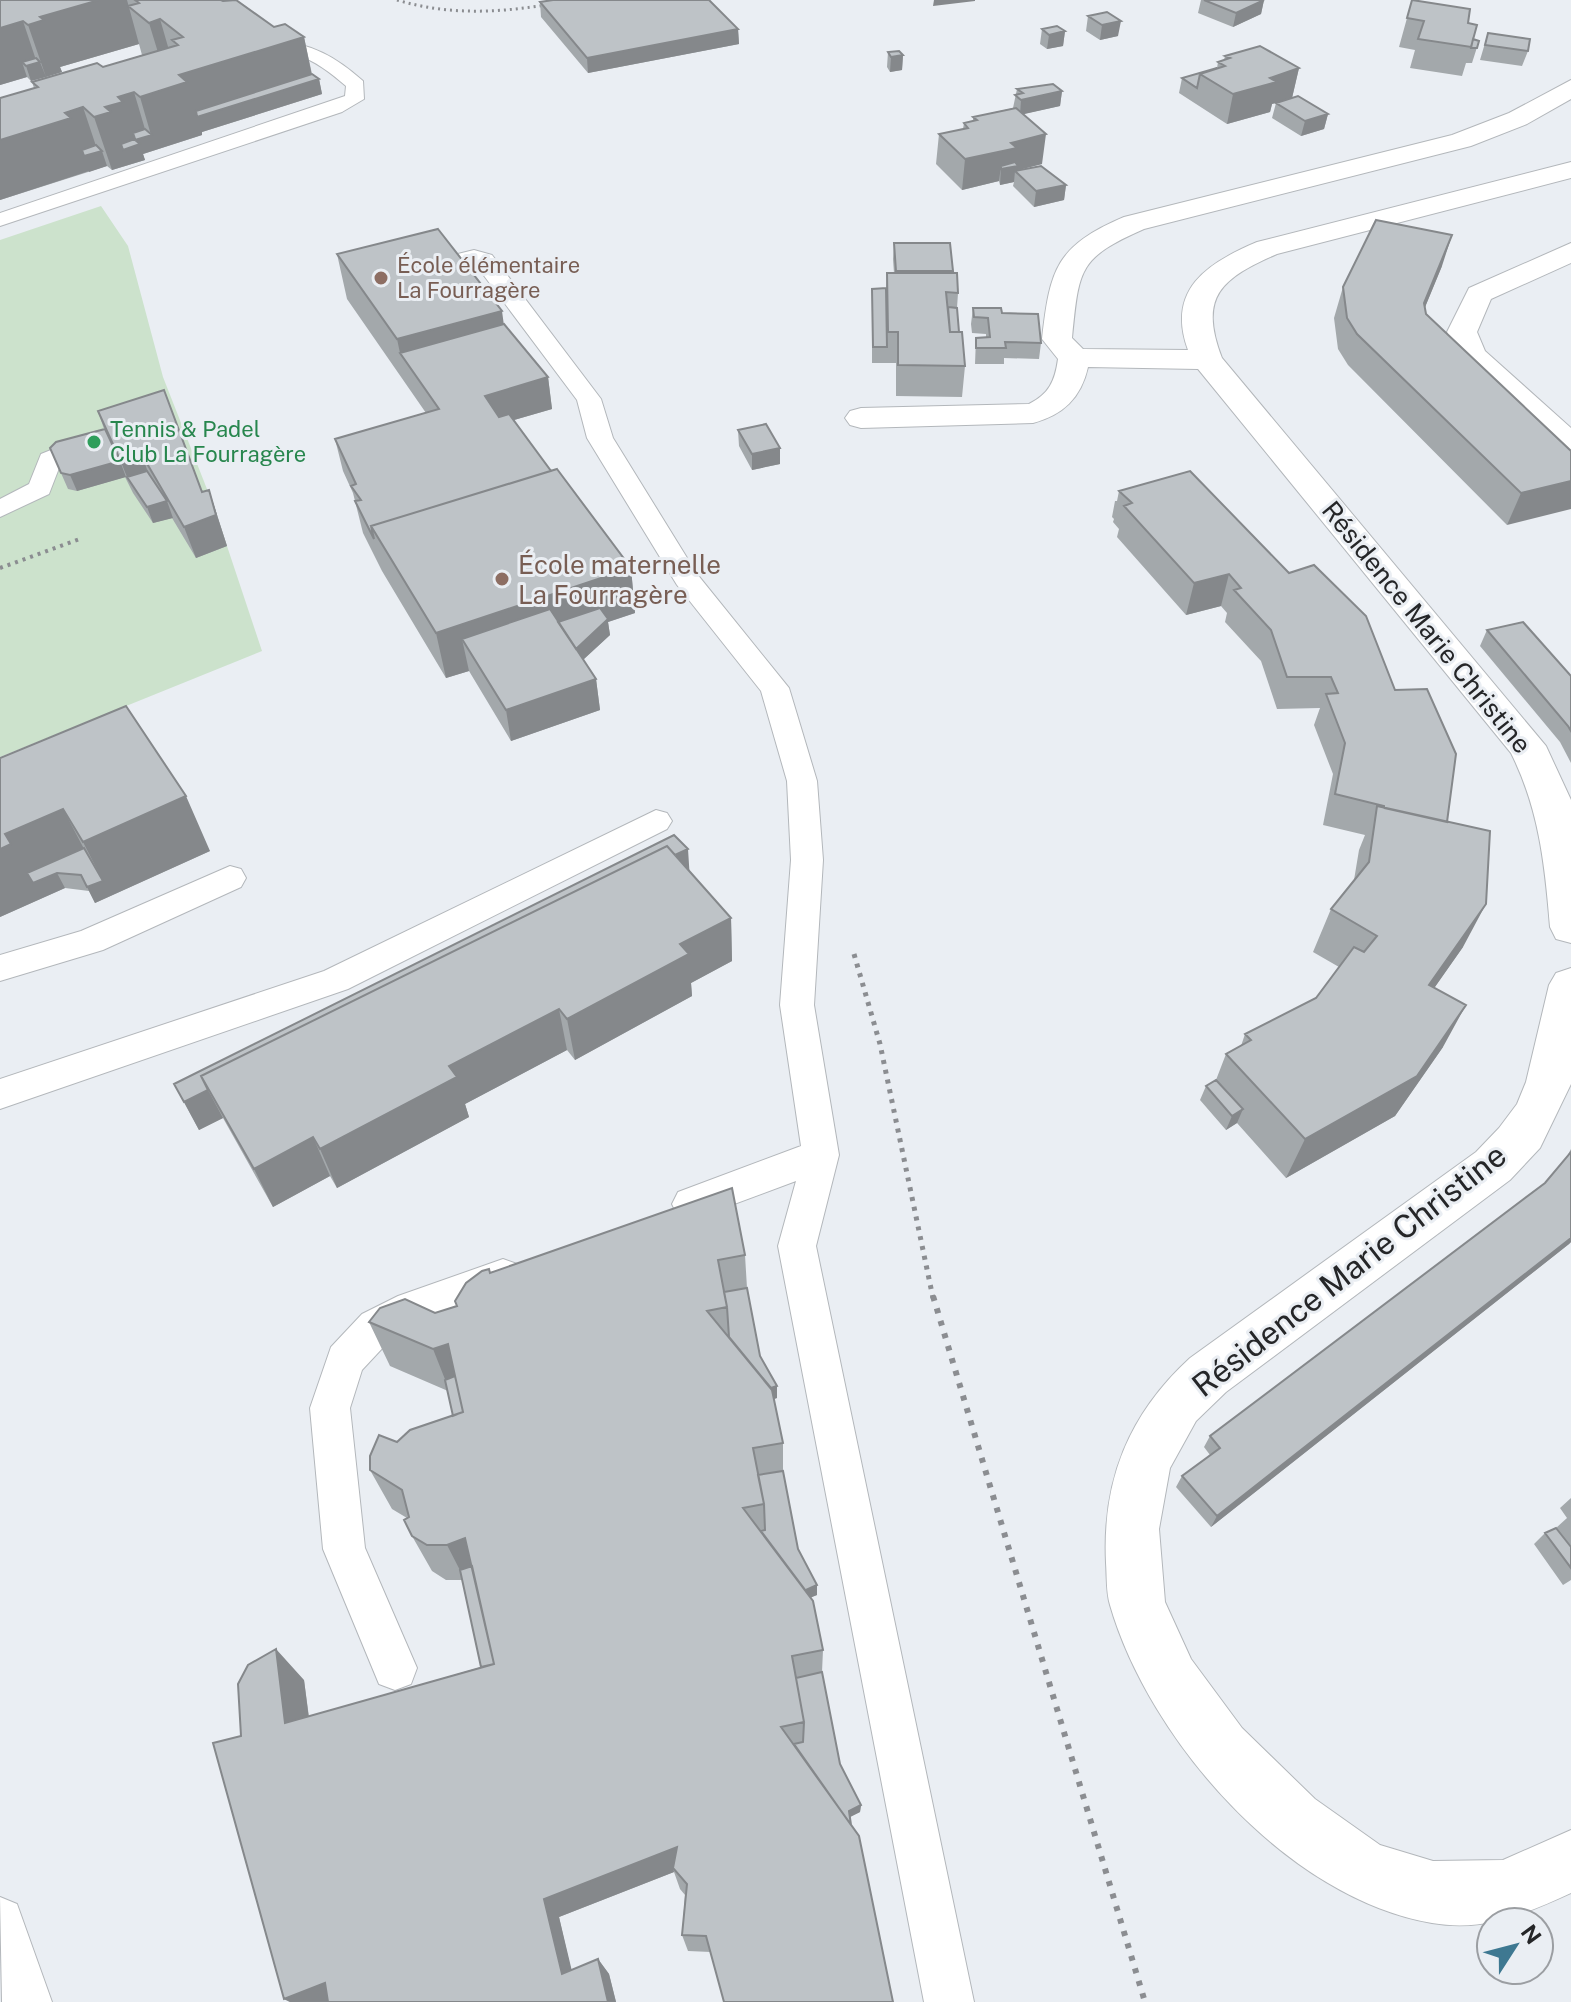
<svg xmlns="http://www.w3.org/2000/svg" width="1571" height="2002" viewBox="0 0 1571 2002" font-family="'Public Sans',sans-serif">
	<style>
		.green { fill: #cce2cc }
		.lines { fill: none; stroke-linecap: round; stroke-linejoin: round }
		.service-casing { stroke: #b3b7bb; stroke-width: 2 }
		.minor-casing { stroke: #b3b7bb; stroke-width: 2 }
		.path-far3 { stroke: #8b8d91; stroke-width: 3; stroke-dasharray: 2 4; stroke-linecap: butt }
		.path-far2 { stroke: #8b8d91; stroke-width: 4; stroke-dasharray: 3 5; stroke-linecap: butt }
		.path-far1 { stroke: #8b8d91; stroke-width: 5; stroke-dasharray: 4 6; stroke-linecap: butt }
		.path { stroke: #8b8d91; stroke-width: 6; stroke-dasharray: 5 8; stroke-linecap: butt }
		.service { fill: #fff; fill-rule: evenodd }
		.minor { fill: #fff; fill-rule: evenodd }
		.wall { fill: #a3a8ab }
		.shaded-wall { fill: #85888b }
		.building { fill: #bec3c7; stroke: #85888b; stroke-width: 2 }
		.education-dot { fill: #8d6e63; stroke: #eaeef3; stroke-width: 3 }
		.leisure-dot { fill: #2e9e5b; stroke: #eaeef3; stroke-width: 3 }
		.labels { text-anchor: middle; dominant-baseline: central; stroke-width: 6; stroke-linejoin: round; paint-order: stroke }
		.far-education-label { font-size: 22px; fill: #785e54; stroke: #eaeef3; text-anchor: start }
		.far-leisure-label { font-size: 22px; fill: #27864d; stroke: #eaeef3; text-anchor: start }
		.education-label { font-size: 26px; fill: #785e54; stroke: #eaeef3; text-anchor: start }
		.street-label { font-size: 26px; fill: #252628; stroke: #eaeef3 }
		.near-street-label { font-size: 32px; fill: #252628; stroke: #eaeef3 }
	</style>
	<rect width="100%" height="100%" fill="#eaeef3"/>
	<!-- green -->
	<path class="green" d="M101,206L128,246L163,377L214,507L262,651L0,757V240Z"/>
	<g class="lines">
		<!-- service casing -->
		<g class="service-casing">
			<path id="service" d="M276,42C311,42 337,58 363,81L364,99L342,112L0,226V213L345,96L346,86C332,74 315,60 296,55C282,51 263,61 253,51Z
				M474,250L492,255L601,399L613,438L697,574L789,688L817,781L823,860L814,1005L839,1155L816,1246L974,2002H924L778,1246L796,1181L691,1220L678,1216L672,1204L678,1192L801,1146L780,1005L791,860L787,781L761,691L677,585L587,438L577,400L476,265L417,278L406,271L409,266Z
				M98,431L107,434L111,439L107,444L61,463L49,494L0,517V499L29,484L41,454Z
				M656,810L667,813L672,821L667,829L348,989L0,1109V1079L324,971Z
				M230,866L241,869L246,878L241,887L103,950L0,981V955L81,931Z
				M503,1259L517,1264L522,1276L517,1288L425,1322L390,1340L362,1370L350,1408L365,1548L417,1668L411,1684L395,1690L379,1684L323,1549L310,1408L331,1347L362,1314L398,1296Z
				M0,1897L17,1904L52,2002H2Z"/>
		</g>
		<!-- minor casing -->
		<g class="minor-casing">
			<path id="minor" d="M1571,80V99L1527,124L1471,146L1144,229C1078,258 1079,269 1072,338L1083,349L1188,350C1166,290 1207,263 1257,242L1571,162V178L1277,254C1222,278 1198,296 1222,358L1546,746L1571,800V943L1556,939L1550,927C1545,865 1539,809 1511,753L1198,369L1088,367C1081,398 1063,415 1033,423L861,428L850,425L845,418L850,411L861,408L1029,404C1049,394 1055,381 1058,359L1042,339C1050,269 1056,246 1124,217L1452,135L1509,113Z
				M1571,243V263L1491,299L1477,332L1485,351L1571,428V455L1560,452L1461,362L1447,332L1469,288Z
				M1571,968V1084L1540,1148L1510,1180L1226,1392L1196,1421L1170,1468L1159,1529L1165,1602L1191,1659L1242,1728L1315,1799L1380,1845L1433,1861L1503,1860L1571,1830V1893C1525,1914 1485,1932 1432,1923C1288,1899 1149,1740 1110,1605C1106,1592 1107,1576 1106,1563C1102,1480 1129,1414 1190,1358L1476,1152L1499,1128L1517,1104L1526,1082L1549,985L1556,973Z"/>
		</g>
		<!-- path-far3 -->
		<path class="path-far3" d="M397,0C447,15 495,13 546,5"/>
		<!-- path-far2 -->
		<path class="path-far2" d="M0,568L80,539"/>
		<!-- path-far1 -->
		<path class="path-far1" d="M854,954L880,1044L933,1298"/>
		<!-- path -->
		<path class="path" d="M933,1296L1145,2002"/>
		<!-- service -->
		<use href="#service" class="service"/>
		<!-- minor -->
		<use href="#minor" class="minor"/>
	</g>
	<!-- wall -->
	<path class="wall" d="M0,0H237L274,27L304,37L312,74L319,79L322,94L202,132V135L143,154L145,160L112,170L107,166L0,200V98L34,88L32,82L103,67L142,55L139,44L60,67L62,72L31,81L27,77L0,85Z
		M1201,0H1264L1261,14L1233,27L1198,13Z
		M1412,0L1468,23L1473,39L1479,41L1472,63H1466L1462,76L1410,68L1415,50L1399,47Z
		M540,2L738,29L739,44L588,73L541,17Z
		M1088,16L1118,36L1100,40L1086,31Z
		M1042,29L1065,31L1063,46L1047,49L1040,44Z
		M1488,33L1528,51L1522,66L1480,60Z
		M888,52L903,55L902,70L890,72L887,67Z
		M1225,56L1299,68L1292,98L1272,104L1270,112L1227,124L1179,93L1182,78L1217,68L1218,62L1224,60Z
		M1017,89L1062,91L1060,106L1023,114L1042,164L1021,169L1066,185L1064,200L1034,207L1013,186L1014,182L1000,185L999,181L962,190L936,164L939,134L963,129L964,123L973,121V117L1013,108Z
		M1276,103L1328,114L1324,129L1301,136L1272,118Z
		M894,243H950L953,273L958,293L957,308L959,332L965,366L962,397L896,396V363H872V289L886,288L887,273H894L893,259Z
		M337,254L504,324L548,377L552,409L514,420L551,471L631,568L635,613L608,622L610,635L583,660L596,679L600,710L511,741L469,671L446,678L382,571L363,533L353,493L343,471L335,439L426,413L347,299Z
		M1442,266L1425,307L1426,314L1571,451L1507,525L1348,365L1338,349L1334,318L1343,287Z
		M973,308L1002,313L1041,343L1039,359L1004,358V364H975L976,338L986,337V334L972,333L971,324Z
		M98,411L202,492L209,490L227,546L196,558L172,518L153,523L133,493L125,477L77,491L68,489L50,448L104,429Z
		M738,430L780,448V464L752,470L739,446Z
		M1190,471L1447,822L1463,947L1434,988L1443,1047L1395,1116L1286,1178L1237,1123L1226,1130L1200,1100L1206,1086L1216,1080L1226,1054L1241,1046L1245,1034L1316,998L1339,967L1313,952L1331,909L1354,880L1359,850L1365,835L1323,825L1333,774L1314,725L1320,708L1277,709L1261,661L1225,622L1227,613L1221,606L1186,615L1117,537L1119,529L1113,522L1114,519L1112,517L1115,501H1117L1119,491Z
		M1487,630L1571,676V763L1560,742L1480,646Z
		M0,758L210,851L95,903L89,891L65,888L0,917Z
		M689,871L731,918L732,961L691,983L692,996L575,1060L567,1050L465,1104L469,1117L337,1188L330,1176L273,1207L223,1118L199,1130L174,1084Z
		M1571,1149V1242L1569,1244L1211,1527L1176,1487L1182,1476L1210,1455L1204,1447L1210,1436L1545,1183L1566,1158Z
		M745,1255L747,1288L760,1356L777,1398L774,1399L783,1443V1471L798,1549L817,1595L811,1597L823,1650L822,1672L840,1764L861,1805L860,1812L850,1817L711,1952L688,1951L682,1935L685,1895L680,1889L674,1872L559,1917L571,1970L598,1959L609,1974L616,2002H290L284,1999L241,1736L304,1680L309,1717L481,1667L462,1580H446L432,1571L412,1536L407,1518L392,1509L370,1470L397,1442L453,1416L448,1391L390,1366L369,1322L435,1313L457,1306L490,1273Z
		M1571,1498V1580L1563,1585L1534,1544L1545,1533L1556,1528L1567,1518L1560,1508Z"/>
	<!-- shaded-wall -->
	<path class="shaded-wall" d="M99,0H127L139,44L60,67L62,72L46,77L28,25L40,17Z
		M934,0H975V1L933,6Z
		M1264,0L1261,14L1233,27L1236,13Z
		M160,19L175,71L160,59L149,23Z
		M23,21L37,63L40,62L46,77L31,81L26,66L22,62L27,77L0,85V28Z
		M1121,21L1118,36L1100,40L1102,25Z
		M738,29L739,44L588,73L587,58Z
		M1065,31L1063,46L1047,49L1049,35Z
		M304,37L313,81L319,79L322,94L202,132V135L143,154L145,160L112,170L94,117L118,97L134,92L147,136L151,135L140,97L179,75Z
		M903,55L902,70L890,72L891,57Z
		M1299,68L1292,98L1272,104L1270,112L1227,124L1233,94L1270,78Z
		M1062,91L1060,106L1020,115L1021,100Z
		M83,107L98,152L102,151L107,166L89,172L84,156L89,171L0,200V140L65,113Z
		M1328,114L1324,129L1301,136L1305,121Z
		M1046,134L1042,164L1015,171L1014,182L1000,185L1001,166L999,181L962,190L965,159L1011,143Z
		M1066,185L1064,200L1034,207L1036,191Z
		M1452,235L1442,266L1414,334L1424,303Z
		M502,311L508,355L400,353L397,339Z
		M548,377L552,409L490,427L485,396Z
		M780,448V464L752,470V454Z
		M142,455L153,487L127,477L121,462Z
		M120,461L126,477L77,491L70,475Z
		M1571,481V509L1507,525L1521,493Z
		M209,490L227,546L196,558L184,527Z
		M167,501L173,518L153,523L147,507Z
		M631,568L635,613L608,622L610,635L573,669L462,639L469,671L446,678L436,633Z
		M1229,574L1221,606L1186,615L1194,583Z
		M596,679L600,710L511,741L506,710Z
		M186,796L210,851L95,903L87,887L103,881L83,842Z
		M0,806L63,809L92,864L57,873L65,888L0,917Z
		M688,849L690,880L209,1089Z
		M1486,904L1463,947L1407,1027L1429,985Z
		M731,918L732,961L691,983L692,996L575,1060L567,1019L680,944Z
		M1466,1005L1443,1047L1395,1116L1286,1178L1305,1139Z
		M559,1009L567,1050L465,1104L469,1117L337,1188L320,1149L449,1066Z
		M208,1090L223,1118L199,1130L184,1102Z
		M1243,1109L1237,1123L1226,1130L1232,1116Z
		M313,1137L330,1176L273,1207L254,1169Z
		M1571,1238V1242L1569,1244L1211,1527L1217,1516Z
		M448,1344L465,1386L450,1392L433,1349Z
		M777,1386V1398L767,1401V1389Z
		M465,1538L510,1694L465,1580L447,1545Z
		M817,1585V1595L805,1600L806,1590Z
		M276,1649L304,1680L313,1751L285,1723Z
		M861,1805L860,1812L848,1818L849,1811Z
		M677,1847L673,1868L674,1872L559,1917L576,1988L562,1974L544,1899Z
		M598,1959L609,1974L616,2002H608Z
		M325,1983L341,2002H290L284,1999Z"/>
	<!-- building -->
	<path class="building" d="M0,0H99L40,17L44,20L28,25L23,21L0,28Z
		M135,0H221L223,1L236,0L274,27L285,24L304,37L179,75L187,82L140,97L134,92L118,97L123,102L105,107L111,112L94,117L83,107L65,113L71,118L0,140V98L38,87L32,82L80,68L97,63L103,67L178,45L172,40L183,37L160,19L149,23L128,6L139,3Z
		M553,0H709L738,29L587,58L540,2Z
		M1204,0H1264L1236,13Z
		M1412,0L1470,9L1468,23L1477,25L1471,47L1418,39L1424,21L1407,18Z
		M1107,12L1121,21L1102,25L1088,16Z
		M1057,26L1065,31L1049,35L1042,29Z
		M1488,33L1530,39L1528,51L1485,45Z
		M1473,39L1479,41L1477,48H1471Z
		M1260,46L1299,68L1270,78L1277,82L1233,94L1200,74L1225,66L1218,62L1230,58L1225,56Z
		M899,51L903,55L891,57L888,52Z
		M36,58L40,62L26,66L22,62Z
		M1217,68L1200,74L1197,88L1182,78Z
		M312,74L319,79L197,117L196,111Z
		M1053,84L1062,91L1021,100L1015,95L1023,93L1017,89Z
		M1298,96L1328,114L1305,121L1276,103Z
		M1016,108L1046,134L1011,143L1017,148L965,159L939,134L968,128L964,123L977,120L973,117Z
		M145,129L152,135L135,140L140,144L123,150L121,144L135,139L133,133Z
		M96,145L102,151L84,156L82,150Z
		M1015,162L1018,166L1001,169V166Z
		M1041,166L1066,185L1036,191L1015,171Z
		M1376,220L1452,235L1424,303L1426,314L1571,451V481L1521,493L1357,334L1347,318L1343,287Z
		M438,229L502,311L397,339L337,254Z
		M894,243H950L953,271H896Z
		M887,273H957L958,293L946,292L950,332H962L965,366L898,365V332H888Z
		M886,288L887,347H873L872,289Z
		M948,307L957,308L959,332H950Z
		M973,308H1001L1002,313L1038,314L1041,343L1005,342L1006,348H976V338L990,337L988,318L974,317Z
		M504,324L548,377L485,396L499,417L509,414L551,471L371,526L374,539L355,501L361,500L351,486L356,484L335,439L439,409L400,353Z
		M164,390L202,492L209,490L216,515L184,527L142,455L121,462L98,411Z
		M766,424L780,448L752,454L738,430Z
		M105,429L120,461L70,475L61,473L50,448L56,442Z
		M557,469L631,568L436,633L371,526Z
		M147,471L167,501L147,507L127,477Z
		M1190,471L1289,573L1314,565L1366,616L1395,690L1427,689L1456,754L1447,822L1384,808V806L1335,794L1345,743L1326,694L1338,693L1331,677H1287L1271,630L1234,590L1241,588L1229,574L1194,583L1124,506L1132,503L1119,491Z
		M600,608L608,619L576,649L558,622Z
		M550,609L596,679L506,710L462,639Z
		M1523,622L1571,676V731L1568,726L1487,630Z
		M126,706L186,796L83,842L63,809L5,834L11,844L0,849V758Z
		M1377,806L1490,831L1486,904L1429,985L1466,1005L1417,1076L1305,1139L1226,1054L1251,1040L1245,1034L1316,998L1354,947L1364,952L1377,936L1331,909L1369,862Z
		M674,835L688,849L675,855L667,846L201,1076L208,1090L184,1102L174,1084Z
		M667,846L731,918L680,944L689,954L567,1019L559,1009L449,1066L457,1077L320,1149L313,1137L254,1169L201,1076Z
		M84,848L103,881L87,887L81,875L57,873L33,883L27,873Z
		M1216,1080L1243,1109L1232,1116L1206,1086Z
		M1571,1152V1238L1217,1516L1182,1476L1220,1448L1210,1436L1545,1183Z
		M732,1188L745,1255L718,1260L727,1307L707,1311L772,1390L783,1443L753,1448L764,1504L743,1508L813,1601L823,1650L792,1656L804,1722L781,1727L859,1836L893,2002H724L706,1936L682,1935L687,1884L673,1868L677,1847L544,1899L562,1974L598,1959L608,2002H328L325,1983L284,1999L213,1743L241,1736L238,1684L248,1665L276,1649L285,1723L494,1664L465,1538L447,1545H427L412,1536L404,1520L409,1517L402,1490L370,1470V1456L379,1435L397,1442L410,1430L463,1412L448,1344L433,1349L369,1322L380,1308L405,1299L435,1313L457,1306L455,1301L466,1283L482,1271L489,1269L490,1273Z
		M747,1288L760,1356L777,1386L771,1388L729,1337L727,1307L724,1292Z
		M455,1376L463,1412L453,1416L445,1380Z
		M783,1471L798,1549L817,1585L806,1590V1591L761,1531L765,1530L764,1504L758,1475Z
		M1556,1528L1571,1547V1568L1545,1533Z
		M472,1566L494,1664L481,1667L460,1570Z
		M822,1672L840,1764L861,1805L849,1811L851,1825L794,1744L803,1742L804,1722L796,1678Z"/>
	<!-- markers -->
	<g class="education-dot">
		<circle cx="381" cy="278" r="8"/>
		<circle cx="502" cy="579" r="8"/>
	</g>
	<circle class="leisure-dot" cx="94" cy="442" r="8"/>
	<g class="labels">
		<!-- far-education labels -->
		<g class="far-education-label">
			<text x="397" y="265">École élémentaire<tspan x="397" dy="25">La Fourragère</tspan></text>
		</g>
		<!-- far-leisure labels -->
		<g class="far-leisure-label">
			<text x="110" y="429">Tennis &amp; Padel<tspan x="110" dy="25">Club La Fourragère</tspan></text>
		</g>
		<!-- education labels -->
		<g class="education-label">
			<text x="518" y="564">École maternelle<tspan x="518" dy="30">La Fourragère</tspan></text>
		</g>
		<!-- street labels -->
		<g class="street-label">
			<text transform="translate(1427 627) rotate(51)">Résidence Marie Christine</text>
		</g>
		<!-- near-street labels -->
		<g class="near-street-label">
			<text transform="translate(1349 1270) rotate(-38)">Résidence Marie Christine</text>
		</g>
	</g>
	<!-- north arrow -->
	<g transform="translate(1515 1946) rotate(54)"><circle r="38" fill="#eaeef3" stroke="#9b9ea2" stroke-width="2"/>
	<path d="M0-6L14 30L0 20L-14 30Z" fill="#3e7891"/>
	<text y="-12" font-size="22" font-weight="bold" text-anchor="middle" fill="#252628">N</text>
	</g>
</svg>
